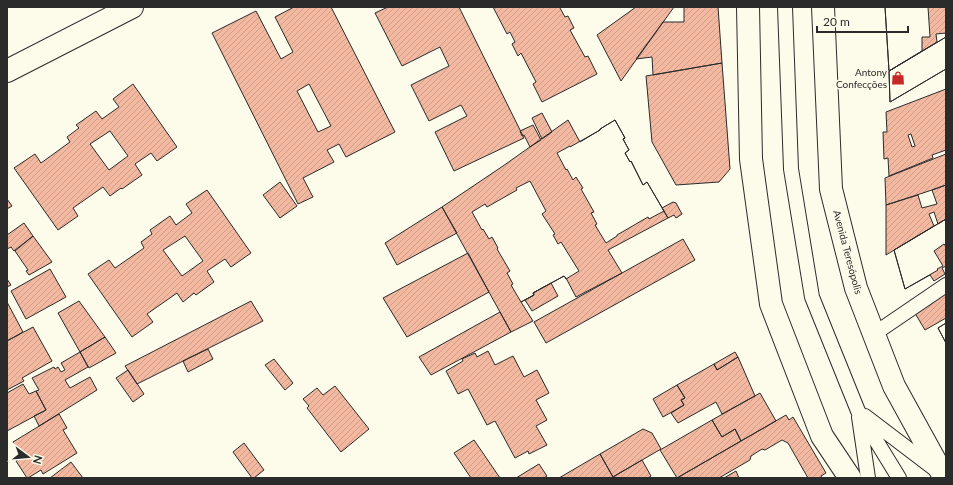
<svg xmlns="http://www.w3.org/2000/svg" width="953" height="485" viewBox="0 0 953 485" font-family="Lato,sans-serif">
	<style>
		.building { fill: url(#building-hatch); stroke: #2b2b2b; fill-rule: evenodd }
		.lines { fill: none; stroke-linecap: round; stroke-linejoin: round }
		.lane-casing { stroke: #2b2b2b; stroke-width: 16 }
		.secondary-casing { stroke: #2b2b2b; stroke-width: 24 }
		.primary-casing { stroke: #2b2b2b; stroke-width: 24 }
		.lane { stroke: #fdfbea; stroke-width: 14 }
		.secondary { stroke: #fdfbea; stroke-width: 22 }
		.primary { stroke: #fdfbea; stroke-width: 22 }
		.labels { text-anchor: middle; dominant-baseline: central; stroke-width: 3; stroke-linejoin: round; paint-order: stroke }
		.poi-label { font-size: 10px; fill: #2b2b2b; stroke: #fdfbea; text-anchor: end }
		.street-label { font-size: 10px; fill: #2b2b2b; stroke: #fdfbea }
	</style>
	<defs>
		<pattern id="building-hatch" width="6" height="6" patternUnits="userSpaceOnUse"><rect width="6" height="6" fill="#f2b8a0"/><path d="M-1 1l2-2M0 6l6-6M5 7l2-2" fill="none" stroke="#d09e8a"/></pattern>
	</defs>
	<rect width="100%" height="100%" fill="#fdfbea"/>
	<!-- building -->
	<path class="building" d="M294,7H331L395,132L346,157L339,144L327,150L334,162L303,178L313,197L298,204L212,33L256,11L281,59L293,52L275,17ZM309,84L331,126L318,132L297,91Z
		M388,7H459L524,138L454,171L435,132L467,116L461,105L429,121L411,85L449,66L440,47L402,66L375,13Z
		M493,7H561L560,8L565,17L568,16L574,28L570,30L585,57L588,56L597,74L542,102L533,84L536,82L521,53L518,56L512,44L515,42L510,32L507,34Z
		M636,7H674L621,81L597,35Z
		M684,7H718L722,63L653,75L652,57L636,59L663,22H684Z
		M885,7H946V33L936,34L937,42L889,71Z
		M885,7H928L930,37H922V51L889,71Z
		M946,37V69L890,102L889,71Z
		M946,37V69L890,102L889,71Z
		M722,63L730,169L719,182L676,185L652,142L646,76Z
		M133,84L177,147L157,161L151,153L135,164L142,175L122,189L121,188L110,196L103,187L73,208L78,216L58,230L14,168L35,154L41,163L70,142L67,137L79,128L76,125L96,111L102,119L119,107L113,99Z
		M946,89V150L932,155L933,158L889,176L888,158L884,159L883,132H887L886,112ZM911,134L915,146L912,147L908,135Z
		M542,113L552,132L542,139L532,118Z
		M568,120L580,142L600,130V129L615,120L625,138L623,139L629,150L625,153L630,162L631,161L643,185L647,182L668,218L608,250L622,273L576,297L566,278L564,276L533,293L534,295L521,302L533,321L511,332L442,207L503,166Z
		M615,120L625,138L623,139L629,150L625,153L630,162L631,161L643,185L647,182L664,211L649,219L648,217L617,235V236L606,243L595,225L597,224L591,213L594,212L581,189L583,188L576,177L573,180L567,169L566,170L557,153L570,146V147L600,130V129Z
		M533,125L541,140L530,147L524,135L522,136L520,131Z
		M110,131L128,156L109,170L90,144Z
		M946,154V185L932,190L886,205L885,178Z
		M530,181L546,211L542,214L555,234L553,235L558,244L561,242L579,271L566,279L564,276L533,293L534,295L521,302L511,285L513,284L507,273L510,271L497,249L498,248L492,237L489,239L483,229L482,230L472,212L485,204L487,207L517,190L516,188Z
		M280,182L297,206L280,218L263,195Z
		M946,185V219L938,224L934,212L929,214L934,226L886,255V205L918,195L922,208L937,204L932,190Z
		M207,190L251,253L231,267L225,259L207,271L214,282L196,295L194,293L183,302L177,293L147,314L153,322L132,337L88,274L109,260L115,268L144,248L141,242L152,234L150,230L170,216L176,225L192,213L186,204Z
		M7,199L12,206L7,209Z
		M673,202L676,203L682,214L676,218L674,215L668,218L662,208Z
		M442,207L457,233L397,265L385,243Z
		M946,219V266L942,268L945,274L934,281L930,275L905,289L894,250Z
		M946,219V247L944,244L934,251L943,266L937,269L938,270L905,289L894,250Z
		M24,223L33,236L14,251L11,247L7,249V235Z
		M33,236L52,262L29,275L26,271L28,270L15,251Z
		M185,236L203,261L182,276L163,250Z
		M683,239L695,260L546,343L534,322Z
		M468,253L489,292L407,337L383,298Z
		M50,269L66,297L26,319L11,291Z
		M7,279L11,285L7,287Z
		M551,283L558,296L532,311L525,300L534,295L533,293Z
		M946,290V318L925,330L913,310Z
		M79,301L105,337L80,352L58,313Z
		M251,301L263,321L137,384L125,366Z
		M7,302L23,332L7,341Z
		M500,312L511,332L431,375L419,357Z
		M946,323V343L938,328Z
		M946,323V343L938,328Z
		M33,327L52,361L22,378L24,381L7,390V341Z
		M105,337L116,353L89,368L80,352Z
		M208,349L213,359L188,372L183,361Z
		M488,351L495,365L513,356L524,377L537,370L549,393L536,400L547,420L536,426L547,445L529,454L528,451L515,458L495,421L487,425L468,389L458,394L446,371L463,361L462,359L475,353L477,357Z
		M80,352L88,367L65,380L70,388L90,377L97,390L39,426L34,416L46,410L36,391L39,390L32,378L54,367L55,369L58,367L61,372L65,370L61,363Z
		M735,352L738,357L717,370L714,364Z
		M738,357L755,396L722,414L716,402L678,423L671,413L684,405L681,400L685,398L677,385L714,364L717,370Z
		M274,359L293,383L285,390L265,365Z
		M128,370L144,394L133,402L116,378Z
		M23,384L29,394L36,391L46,410L7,431V393Z
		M677,385L685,398L681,400L684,405L663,417L653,399Z
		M335,386L369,429L341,452L307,408L309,406L303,399L317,388L323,395Z
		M760,393L776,421L741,441L735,429L722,437L712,420Z
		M59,414L67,428L63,430L77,453L43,474L41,470L28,478H27L16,461L21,457L13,442Z
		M786,415L789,420L793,417L826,473L821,476L822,478H677Z
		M712,420L722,437L735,429L741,441L677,478L660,450Z
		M643,429L652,433L661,449L613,477L600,454Z
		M474,440L500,478H471L454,453Z
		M782,440L788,443L808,478H719L750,460L751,456L762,449L765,450Z
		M244,443L264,470L254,478H252L233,452Z
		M600,454L613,477L611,478H559Z
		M642,460L651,476L648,478H611Z
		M71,462L83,478H50Z
		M539,464L547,476L544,478H516Z
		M736,471L739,478H724Z"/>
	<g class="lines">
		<!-- lane casing -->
		<g class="lane-casing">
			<path id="lane" d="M785,7L791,169L812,297L858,411L899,478
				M874,334L946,285
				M865,416L936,470
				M859,417L868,478"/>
		</g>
		<!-- secondary casing -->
		<g class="secondary-casing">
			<path id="secondary" d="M7,71L132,7"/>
		</g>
		<!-- primary casing -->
		<g class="primary-casing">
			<path id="primary" d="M748,7L751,159L771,304L822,436L850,478
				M823,7L831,189L856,288L894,386L943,475L946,478"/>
		</g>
		<!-- lane -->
		<use href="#lane" class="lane"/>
		<!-- secondary -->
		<use href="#secondary" class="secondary"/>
		<!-- primary -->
		<use href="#primary" class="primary"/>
	</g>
	<!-- icons -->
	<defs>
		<g id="shop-bare" transform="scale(1.08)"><path d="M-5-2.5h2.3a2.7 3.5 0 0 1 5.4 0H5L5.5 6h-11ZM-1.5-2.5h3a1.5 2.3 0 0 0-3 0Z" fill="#c62828" stroke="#fdfbea" stroke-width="2.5" paint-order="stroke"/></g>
	</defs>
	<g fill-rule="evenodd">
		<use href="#shop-bare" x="898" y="78"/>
	</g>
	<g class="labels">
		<!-- poi labels -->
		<g class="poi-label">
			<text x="887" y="72">Antony<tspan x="887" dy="12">Confecções</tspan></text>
		</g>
		<!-- street labels -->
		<g class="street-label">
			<text transform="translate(848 252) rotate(75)">Avenida Teresópolis</text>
		</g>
	</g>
	<!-- border -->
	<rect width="953" height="485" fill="none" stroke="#2b2b2b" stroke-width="16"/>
	<!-- north arrow -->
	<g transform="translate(28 457) rotate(106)" stroke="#fdfbea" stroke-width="3" paint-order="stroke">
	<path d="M0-3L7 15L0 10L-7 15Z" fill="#2b2b2b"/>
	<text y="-6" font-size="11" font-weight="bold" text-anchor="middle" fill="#2b2b2b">N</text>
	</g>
	<!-- scale -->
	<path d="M817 26v6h91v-6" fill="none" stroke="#2b2b2b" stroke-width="2"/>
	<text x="823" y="26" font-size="12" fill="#2b2b2b" stroke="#fdfbea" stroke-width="3" paint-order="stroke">20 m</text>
</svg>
